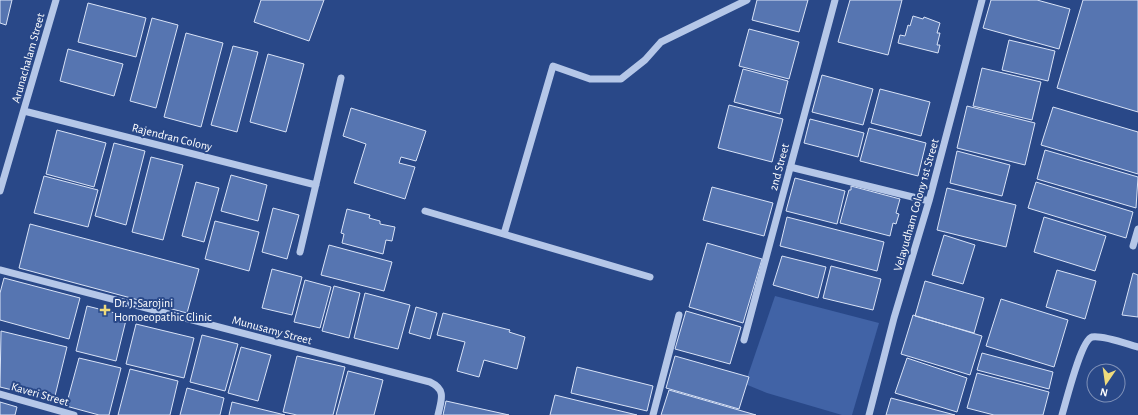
<svg xmlns="http://www.w3.org/2000/svg" width="1138" height="415" viewBox="0 0 1138 415" font-family="'Alegreya Sans',sans-serif">
	<style>
		.grass { fill: #4163a6 }
		.building { fill: #5675b1; stroke: #d9e3f7 }
		.lines { fill: none; stroke-linecap: round; stroke-linejoin: round }
		.minor { stroke: #b5c7e8; stroke-width: 7 }
		.poi-dot { fill: #efdb7c; stroke: #294888; stroke-width: 1.5 }
		.labels { text-anchor: middle; dominant-baseline: central; stroke-width: 4; stroke-linejoin: round; paint-order: stroke }
		.street-label { font-size: 12px; fill: #fff; stroke: #294888 }
		.poi-label { font-size: 12px; fill: #fff; stroke: #294888; text-anchor: start }
	</style>
	<rect width="100%" height="100%" fill="#294888"/>
	<!-- grass -->
	<path class="grass" d="M775,296L879,323L852,415H842L767,393L745,384Z"/>
	<!-- building -->
	<path class="building" d="M0,0H12L6,25L0,23Z
		M261,0H324L309,41L254,22Z
		M757,0H808L799,32L752,20Z
		M850,0H902L888,55L838,42Z
		M991,0H1037L1070,9L1059,49L983,28Z
		M1083,0H1138V112L1057,88Z
		M88,3L146,18L136,57L78,42Z
		M913,16L923,19L924,17L940,23L937,33H940L937,45H940L938,53L898,43L900,35L905,36L908,25L910,26Z
		M152,18L178,25L156,108L130,101Z
		M749,29L799,42L789,79L739,66Z
		M186,33L223,43L201,127L164,117Z
		M1009,40L1055,51L1048,81L1002,70Z
		M233,46L258,52L237,132L211,125Z
		M68,49L123,64L114,96L60,81Z
		M268,54L304,64L286,132L250,122Z
		M982,68L1041,82L1032,120L973,106Z
		M743,69L788,81L780,114L734,102Z
		M822,75L873,89L863,125L812,112Z
		M880,89L930,102L921,136L871,123Z
		M729,105L783,119L772,162L718,148Z
		M967,106L1035,123L1025,165L957,148Z
		M1053,107L1138,132V174L1041,145Z
		M351,108L426,131L416,161L401,157L399,163L415,167L405,199L354,183L366,144L343,136Z
		M810,119L864,133L858,157L804,143Z
		M869,128L926,143L918,176L860,161Z
		M57,130L106,143L94,187L46,174Z
		M114,143L145,151L126,225L95,216Z
		M1045,150L1138,177L1136,208L1037,179Z
		M957,151L1010,165L1002,196L950,183Z
		M151,157L183,165L163,240L132,232Z
		M231,175L267,185L258,221L221,211Z
		M44,176L98,190L88,227L34,213Z
		M795,178L845,191L837,224L786,211Z
		M196,182L219,188L204,242L182,236Z
		M1036,182L1133,212L1126,238L1028,208Z
		M851,186L900,199L896,213L899,214L896,224L893,223L890,236L840,223L849,190H851Z
		M712,187L773,203L764,236L703,220Z
		M947,188L1016,205L1006,247L937,230Z
		M273,208L299,215L287,259L262,252Z
		M347,209L370,215L369,218L380,221V224L395,227L392,241L386,240L383,254L342,243L344,234L341,233Z
		M787,217L884,242L877,271L780,246Z
		M1044,217L1106,236L1095,271L1034,252Z
		M215,221L259,232L249,271L205,259Z
		M30,224L199,269L187,313L19,268Z
		M944,235L975,245L963,284L932,275Z
		M707,243L762,259L743,323L689,307Z
		M329,245L392,262L384,291L321,275Z
		M782,256L826,267L818,298L773,285Z
		M831,266L881,279L873,310L823,298Z
		M272,269L302,277L292,315L262,308Z
		M1057,270L1096,281L1085,319L1046,307Z
		M1133,273L1138,275V317L1122,315Z
		M4,278L80,298L69,339L0,320V293Z
		M305,280L331,287L320,328L294,322Z
		M925,281L984,298L974,333L915,316Z
		M334,286L360,293L349,338L322,331Z
		M365,293L410,305L398,349L354,338Z
		M1001,299L1068,320L1054,367L986,346Z
		M87,306L127,316L116,361L76,351Z
		M416,307L437,313L430,339L409,333Z
		M686,311L741,327L730,364L675,349Z
		M443,313L510,330L509,332L525,337L517,369L484,360L479,377L457,371L465,342L437,335Z
		M913,315L982,336L970,375L901,354Z
		M136,324L194,338L184,378L126,364Z
		M1,331L67,347L54,400L0,387Z
		M202,335L238,344L225,391L190,382Z
		M241,347L271,355L258,401L228,393Z
		M982,353L1053,372L1049,389L977,370Z
		M297,356L345,367L333,415H297L283,412Z
		M675,356L749,377L739,409L666,388Z
		M79,358L121,368L109,415H99L66,406Z
		M907,358L967,378L957,412L895,393Z
		M577,367L653,386L647,411L571,393Z
		M130,369L178,381L170,415H118Z
		M348,371L383,380L374,415H336Z
		M977,373L1049,392L1043,415H994L967,408Z
		M187,388L224,398L220,415H180Z
		M669,390L756,415H661Z
		M555,395L637,415H550Z
		M891,398L955,415H886Z
		M446,401L509,415H443Z
		M0,402L17,407L15,415H0Z
		M232,402L285,415H229Z"/>
	<g class="lines">
		<!-- minor -->
		<path class="minor" d="M24,111L316,185
			M790,167L929,201
			M0,191L56,0
			M425,211L650,277
			M504,234L553,66L590,79H621L645,60L661,42L747,0
			M1133,246L1138,229
			M300,252L341,78
			M0,270L430,382C447,390 441,400 438,415
			M744,340L835,0
			M0,394L74,415
			M653,415L679,315
			M869,415L894,318L929,201L982,0
			M1062,415C1066,402 1081,340 1092,337C1103,335 1127,344 1138,347"/>
	</g>
	<!-- markers -->
	<path class="poi-dot" d="M103 304h4v4h4v4h-4v4h-4v-4h-4v-4h4z"/>
	<g class="labels">
		<!-- street labels -->
		<g class="street-label">
			<text transform="translate(28 58) rotate(-74)">Arunachalam Street</text>
			<text transform="translate(172 137) rotate(14)">Rajendran Colony</text>
			<text transform="translate(779 167) rotate(-75)">2nd Street</text>
			<text transform="translate(916 205) rotate(-74)">Velayudham Colony 1st Street</text>
			<text transform="translate(272 330) rotate(15)">Munusamy Street</text>
			<text transform="translate(40 394) rotate(16)">Kaveri Street</text>
		</g>
		<!-- poi labels -->
		<g class="poi-label">
			<text x="114" y="303">Dr. J. Sarojini<tspan x="114" dy="14">Homoeopathic Clinic</tspan></text>
		</g>
	</g>
	<!-- north arrow -->
	<g transform="translate(1106 383) rotate(193)"><circle r="19" fill="#294888" stroke="#7f91b8"/>
	<path d="M0-3L7 15L0 10L-7 15Z" fill="#efdb7c"/>
	<text y="-6" font-size="11" font-weight="bold" text-anchor="middle" fill="#ffffff">N</text>
	</g>
</svg>
